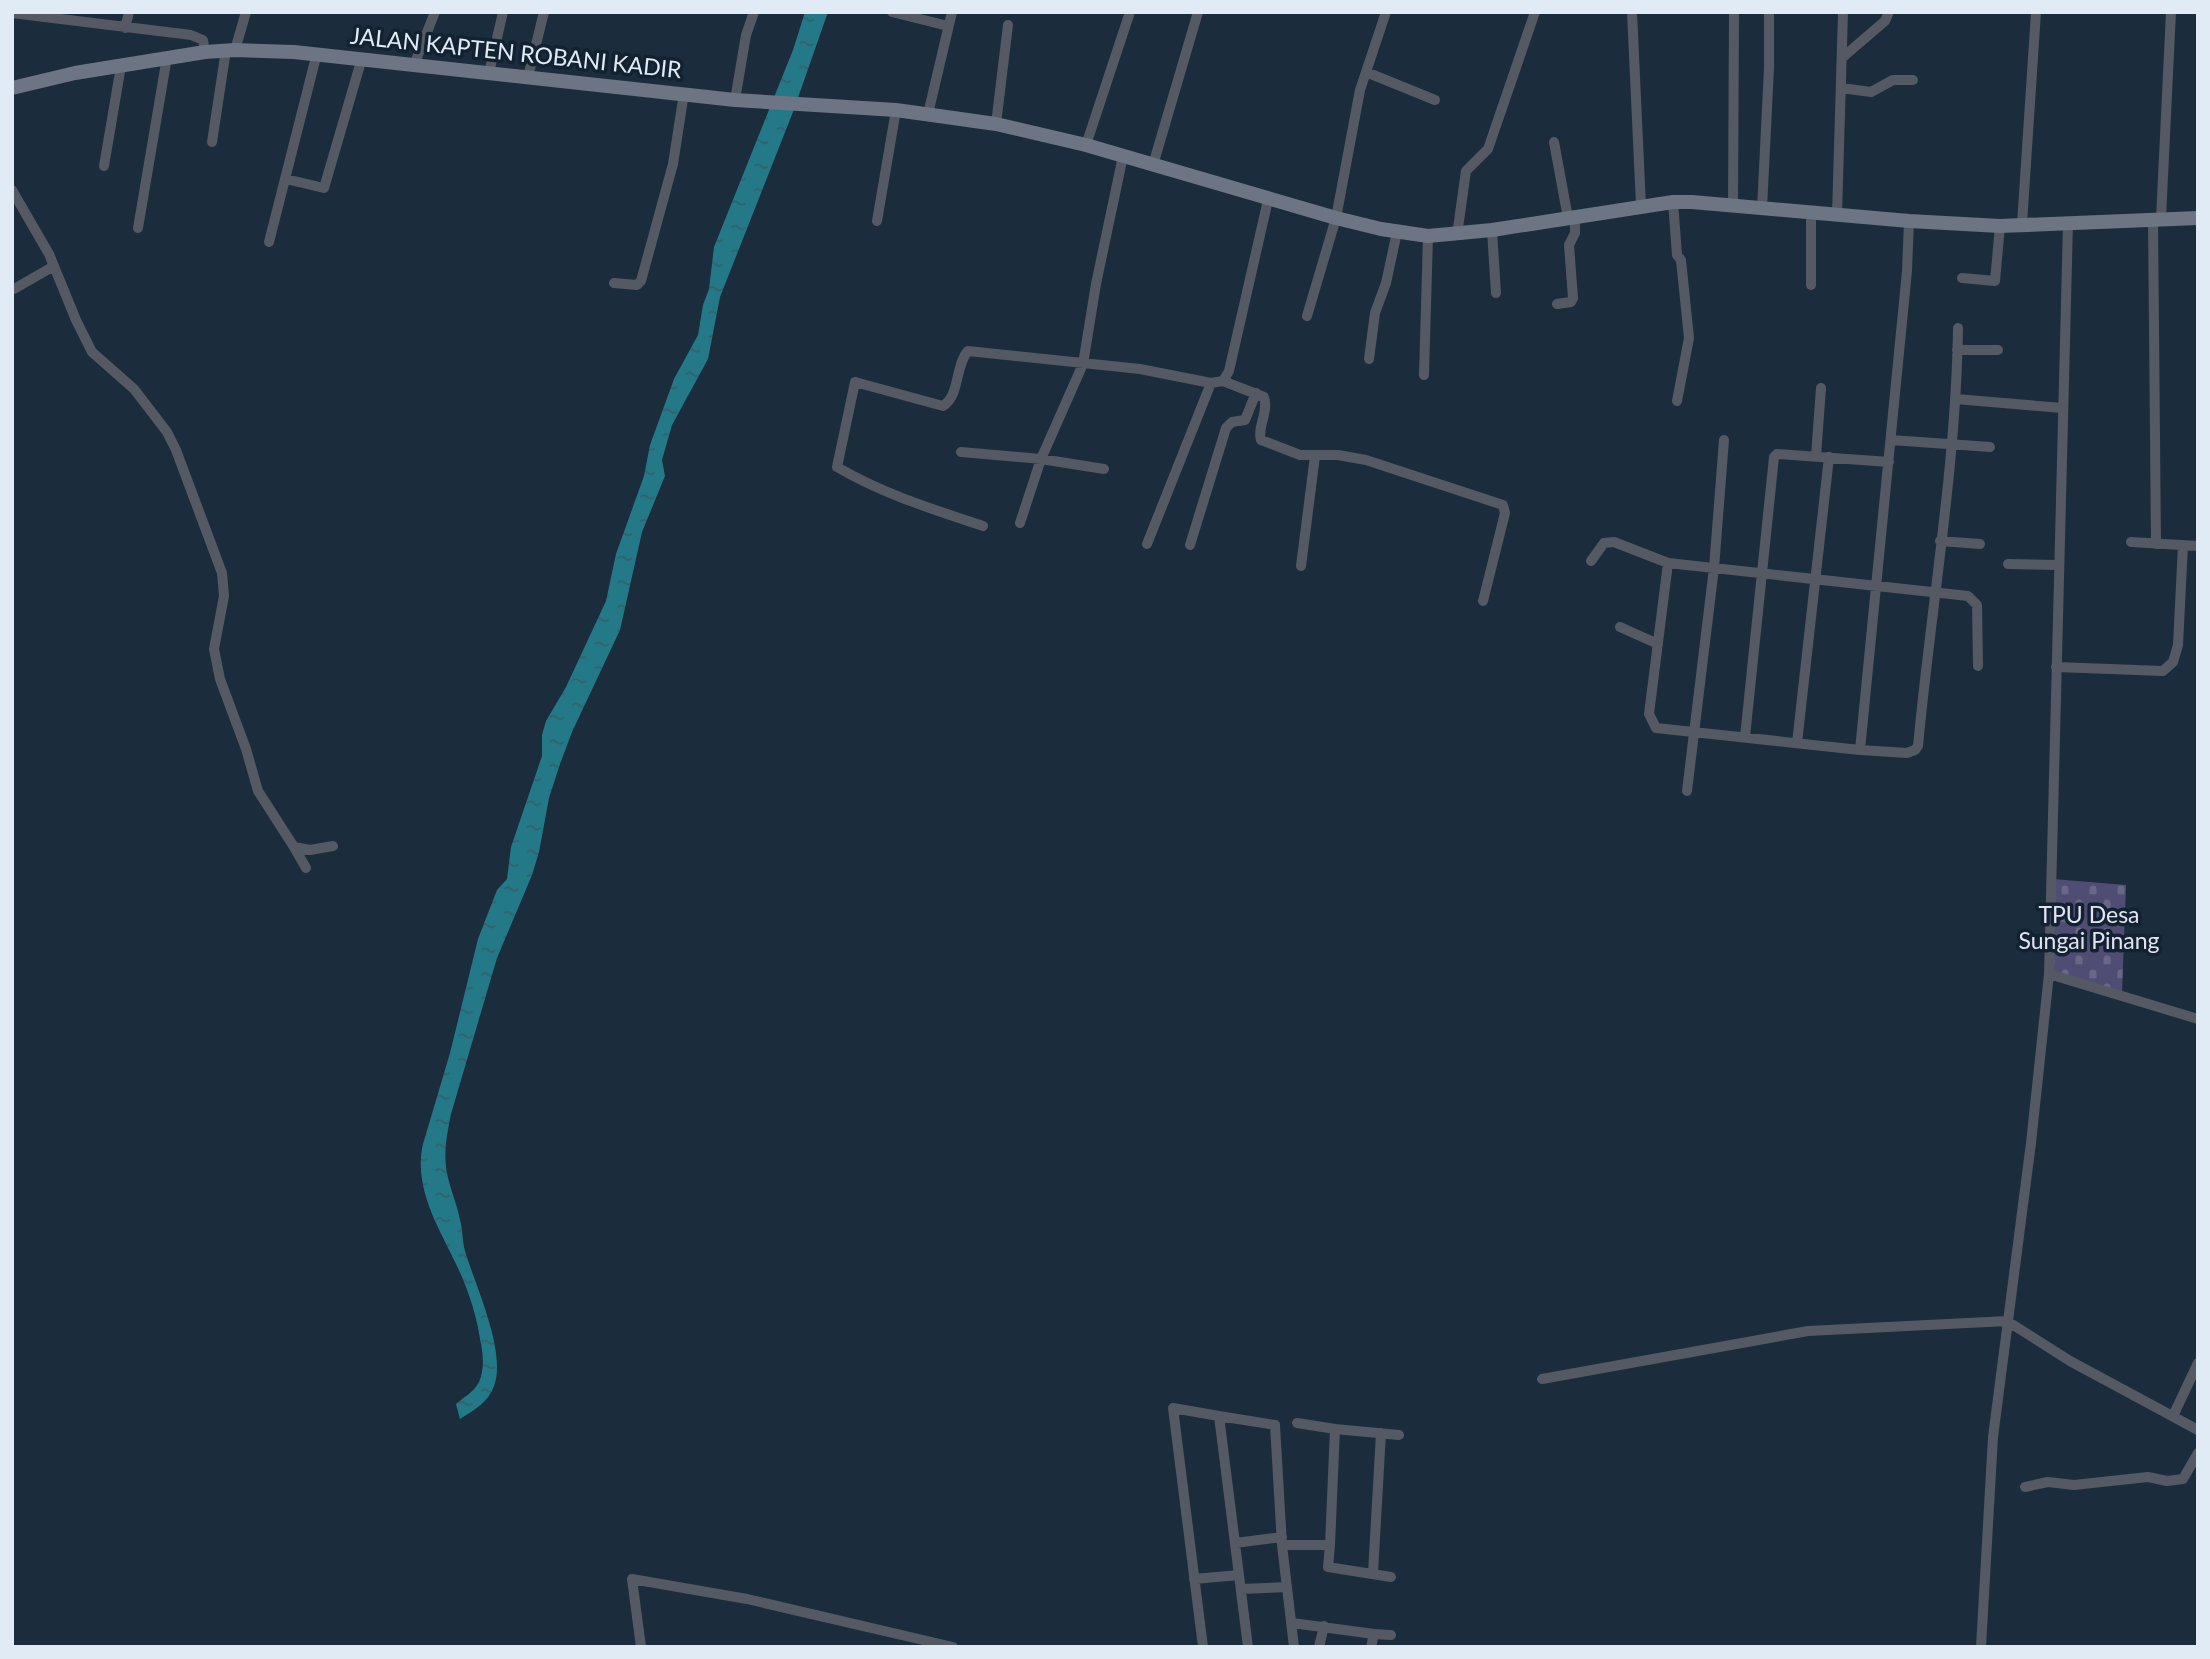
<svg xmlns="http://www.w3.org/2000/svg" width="2210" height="1659" viewBox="0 0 2210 1659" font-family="Lato,sans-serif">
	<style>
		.cemetery { fill: url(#cemetery-stones) }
		.water { fill: url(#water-ripples) }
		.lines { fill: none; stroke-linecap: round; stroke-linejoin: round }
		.minor { stroke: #555963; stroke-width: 10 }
		.secondary { stroke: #6d7483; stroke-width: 14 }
		.labels { text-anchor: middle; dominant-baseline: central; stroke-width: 7; stroke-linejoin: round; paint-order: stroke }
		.street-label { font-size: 23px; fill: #e1ebf6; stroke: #122231 }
		.park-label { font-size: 23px; fill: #e3e3f3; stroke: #122231 }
	</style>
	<defs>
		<pattern id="cemetery-stones" width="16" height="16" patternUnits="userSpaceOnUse" patternTransform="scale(1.75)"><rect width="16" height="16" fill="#504d74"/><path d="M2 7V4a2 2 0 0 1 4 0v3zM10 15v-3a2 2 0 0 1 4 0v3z" fill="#696788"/></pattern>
		<pattern id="water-ripples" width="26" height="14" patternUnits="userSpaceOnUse" patternTransform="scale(1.75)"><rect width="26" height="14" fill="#237988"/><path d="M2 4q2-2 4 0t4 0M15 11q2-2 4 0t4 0" fill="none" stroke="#346069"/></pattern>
	</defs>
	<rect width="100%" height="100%" fill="#1b2c3c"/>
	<!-- cemetery -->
	<path class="cemetery" d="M2053,879L2126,885L2122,993L2052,970Z"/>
	<!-- water -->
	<path class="water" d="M805,12H828L793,112L720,297L708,359L672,425L662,460L665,476L642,532L620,630L572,732L560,764L549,798L539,852L532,875L497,958L451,1114C447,1134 443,1153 447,1173C450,1189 457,1204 460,1220C463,1230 462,1241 465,1251C475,1285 507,1352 494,1386C488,1403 474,1410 460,1419L456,1404C464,1397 474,1392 479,1382C485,1369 483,1352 480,1339C477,1318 470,1296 462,1277C444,1235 412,1192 423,1144L450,1053L478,939L497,890L507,879L511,847L542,756V735L546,721L566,687L606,601L616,554L644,476L650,445L674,379L698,335L703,305L709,289L714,247L793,50Z"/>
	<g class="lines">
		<!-- minor -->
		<path class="minor" d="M892,12L948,26
			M1632,12L1641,206
			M12,13L191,35L203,40L205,52
			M125,28L129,12
			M235,50L246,12
			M1843,57L1885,21L1889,12
			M414,65L435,12
			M1366,72L1435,100
			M489,73L503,12
			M528,77L544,12
			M1841,88L1871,92L1893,80H1913
			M735,100L746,35L754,12
			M928,114L952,12
			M996,124L1008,25
			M212,142L226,50
			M1554,142L1568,218
			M1086,145L1130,12
			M1153,165L1198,12
			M104,166L121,66
			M286,179L324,188L362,58
			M12,190L49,254L76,320L92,352L134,389L167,432L176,450L222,573L224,596L214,649L220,679L246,749L258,791L294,847L310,850L333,846
			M1673,202L1677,255L1681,260L1689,338L1677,401
			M1733,206L1734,12
			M1762,209L1769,68V12
			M1811,213V285
			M1837,215L1843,12
			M2161,218L2171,12
			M2153,219L2156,544
			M877,221L896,110
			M2022,224L2036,12
			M138,228L167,57
			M1492,230L1496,293
			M1457,235L1466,171L1488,149L1535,12
			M269,242L317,53
			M1962,278L1995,281L2000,226
			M614,283L637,285L641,281L673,164L684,93
			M14,289L54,266
			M1557,304L1571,302L1573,298L1569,245L1575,233V217
			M1307,316L1336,218L1360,90L1386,12
			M1957,350H1998
			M1369,359L1375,313L1386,283L1397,232
			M1424,375L1428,236
			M1223,381L1264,397C1269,412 1257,427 1261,440L1300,455H1338L1366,460L1503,505L1505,513L1483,601
			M1956,399L2062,408
			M1891,440L1990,447
			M961,452L1041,459L1104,469
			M1816,456L1821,388
			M1020,523L1041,459L1083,364L1096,284L1123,156
			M983,526C932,509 883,494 837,467L855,382L943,406C960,396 955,365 968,351L1140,369L1211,383L1223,381L1229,371L1268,200
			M1940,541L1980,544
			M2131,542L2198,546
			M1147,544L1211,383
			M1190,545L1226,428L1232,422L1245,420L1256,393
			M1591,561L1604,543L1614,542L1668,563L1968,596L1977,605L1978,666
			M1668,563L1649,714L1656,728L1860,750L1907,753L1915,750L1918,746C1931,607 1956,468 1958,328
			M2008,564L2059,565
			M1301,566L1315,456
			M1620,627L1658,644
			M2056,667L2163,671L2173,662L2178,645L2183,545
			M1745,737L1774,457L1777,454L1889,462
			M1797,743L1829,457
			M1860,750L1907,271L1909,221
			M1687,791L1714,568L1724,440
			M294,847L306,868
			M2049,974L2198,1019
			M1542,1379L1808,1331L2007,1321L2070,1361L2198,1430
			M1219,1416L1275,1425L1282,1545L1294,1647
			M2173,1416L2198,1363
			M1297,1423L1335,1429L1330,1545
			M1335,1429L1399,1435
			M2025,1487L2048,1482L2074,1485L2148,1477L2167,1481L2183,1479L2198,1453
			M1235,1543L1282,1537
			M1282,1545H1330L1328,1567L1391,1577
			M1373,1573L1381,1433
			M1194,1579L1239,1575
			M1241,1589L1287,1587
			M1292,1623L1374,1634L1371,1647
			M1374,1634L1391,1635
			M641,1647L632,1579L747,1599L953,1647
			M1203,1647L1173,1408L1219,1416L1248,1647
			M1319,1647L1324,1626
			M1981,1647L1993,1437L2031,1143L2049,974L2068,223"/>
		<!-- secondary -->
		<path class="secondary" d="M12,88L75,73L205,52L235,50L294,52L735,100L896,110L996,124L1086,145L1336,218L1381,229L1428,236L1492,230L1673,202H1692L1909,221L2000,226L2198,218"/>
	</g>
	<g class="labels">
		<!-- street labels -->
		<g class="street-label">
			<text transform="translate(516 52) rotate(6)">JALAN KAPTEN ROBANI KADIR</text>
		</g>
		<!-- park labels -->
		<g class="park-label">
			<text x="2089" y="914">TPU Desa<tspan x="2089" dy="26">Sungai Pinang</tspan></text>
		</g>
	</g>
	<!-- border -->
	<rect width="2210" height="1659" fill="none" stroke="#e1ebf6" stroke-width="28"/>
</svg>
